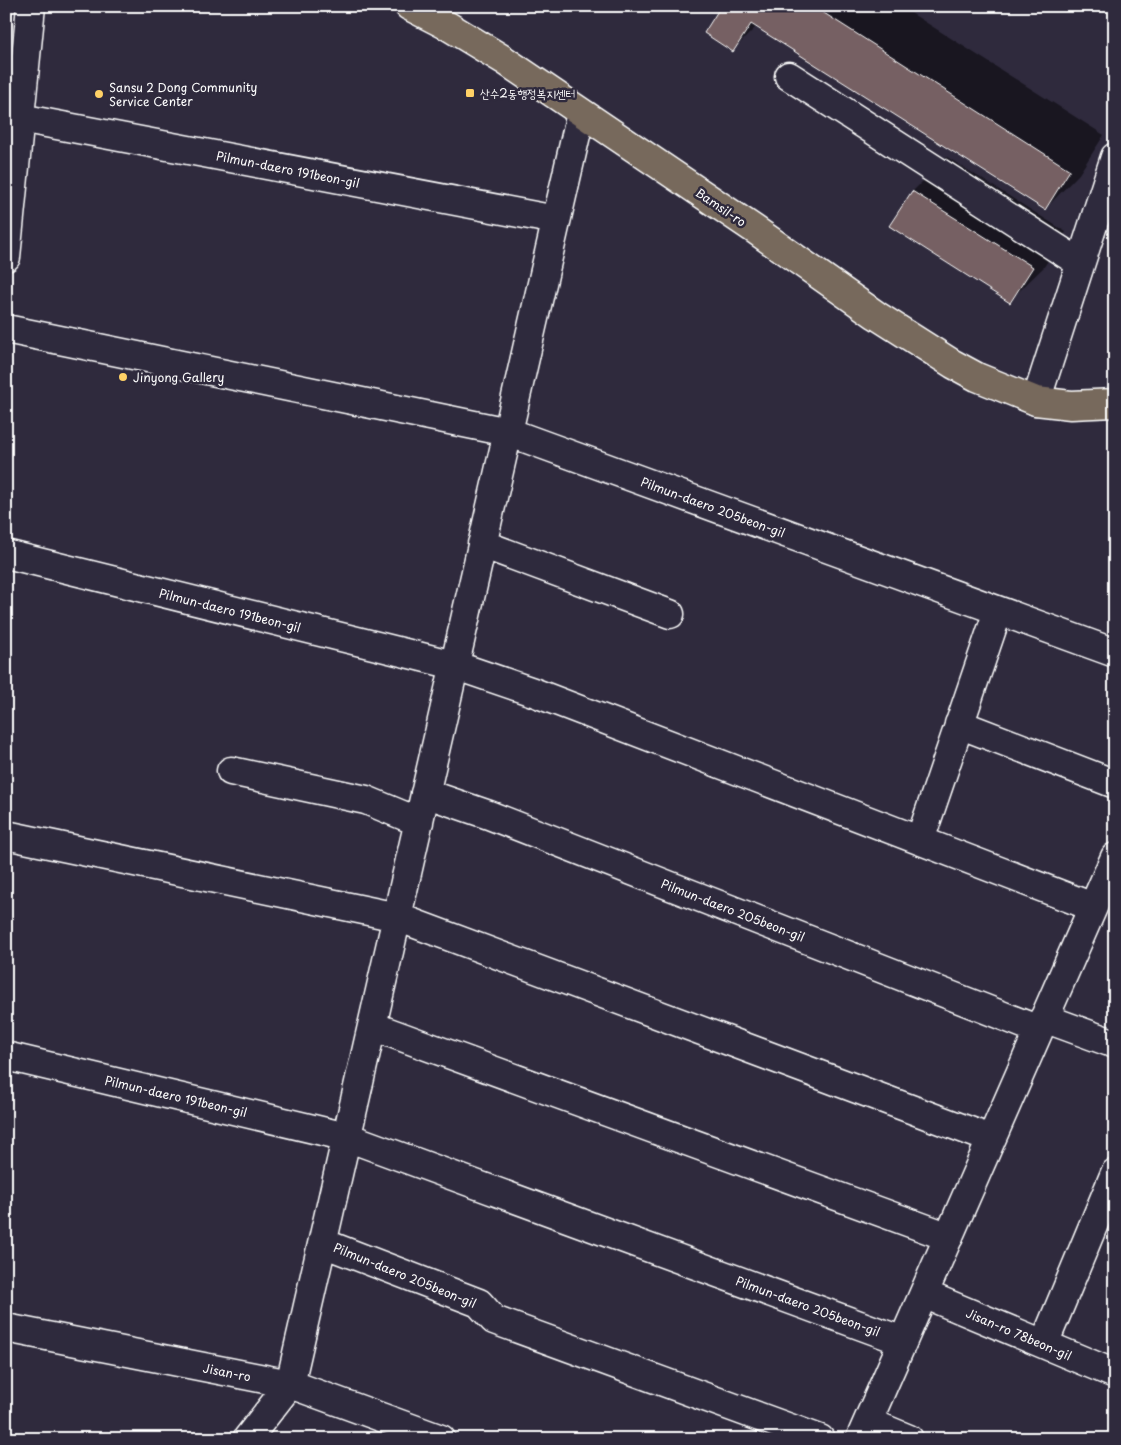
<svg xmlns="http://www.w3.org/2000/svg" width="1121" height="1445" viewBox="0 0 1121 1445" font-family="'Playpen Sans','Poor Story',sans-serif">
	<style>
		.shadow { fill: #0007 }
		.building { fill: #766163; stroke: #fff }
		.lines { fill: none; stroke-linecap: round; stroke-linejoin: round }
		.minor-casing { stroke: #fff; stroke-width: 31 }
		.major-casing { stroke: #fff; stroke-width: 31 }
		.minor { stroke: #2f2a3d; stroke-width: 28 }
		.major { stroke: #77695c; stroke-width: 28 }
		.poi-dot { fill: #ffd166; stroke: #2f2a3d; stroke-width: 2 }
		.labels { text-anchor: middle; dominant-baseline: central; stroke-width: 5; stroke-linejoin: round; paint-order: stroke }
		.poi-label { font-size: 12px; fill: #fff; stroke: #2f2a3d; text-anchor: start }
		.street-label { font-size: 12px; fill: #fff; stroke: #2f2a3d }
	</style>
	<rect width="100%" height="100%" fill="#2f2a3d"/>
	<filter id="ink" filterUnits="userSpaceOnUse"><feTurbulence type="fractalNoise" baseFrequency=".02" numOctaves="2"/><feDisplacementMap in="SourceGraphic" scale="10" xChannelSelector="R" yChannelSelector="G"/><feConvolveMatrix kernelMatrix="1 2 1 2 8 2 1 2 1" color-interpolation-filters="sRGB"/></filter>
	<g filter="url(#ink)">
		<!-- shadow -->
		<path class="shadow" d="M722,6H900L1104,135L1079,174L1045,209L757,26L733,50Z
			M947,157L1066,232L1044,267L1009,301L891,226L913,191Z"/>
		<!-- building -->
		<path class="building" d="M721,6H813L1070,170L1045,210L751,24L733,52L704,33Z
			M912,191L1033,267L1010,303L889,226Z"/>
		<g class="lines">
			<!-- minor casing -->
			<g class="minor-casing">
				<path id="minor" d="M789,76L1080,263
					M20,118L556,220
					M6,257L31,6
					M6,329L508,432L1115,653
					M1036,401L1115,157
					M482,544L670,614
					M6,554L454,665L533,692L1093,907
					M959,724L1115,784
					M231,771L366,800L419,822
					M425,793L489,815L1039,1030
					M6,835L397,917L991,1139
					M920,840L998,611
					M1044,1018L1115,1044
					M372,1026L949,1237
					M6,1056L347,1137L903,1341
					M323,1243L479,1303L494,1320L820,1439
					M924,1294L1115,1374
					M6,1328L290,1384L441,1439
					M1044,1344L1115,1173
					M868,1422L909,1439
					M247,1439L290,1384L581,113
					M860,1439L1115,857"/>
			</g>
			<!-- major casing -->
			<g class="major-casing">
				<path id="major" d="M409,6L448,26L504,60L754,229L876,315L953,364L977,377L1036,401L1071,405L1115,403"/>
			</g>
			<!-- minor -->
			<use href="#minor" class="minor"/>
			<!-- major -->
			<use href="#major" class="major"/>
		</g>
	</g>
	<!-- markers -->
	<g class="poi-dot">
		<rect x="465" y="88" width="10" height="10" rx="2.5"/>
		<circle cx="99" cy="94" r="5"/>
		<circle cx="123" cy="377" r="5"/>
	</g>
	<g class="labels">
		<!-- poi labels -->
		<g class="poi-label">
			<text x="109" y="87">Sansu 2 Dong Community<tspan x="109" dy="14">Service Center</tspan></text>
			<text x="480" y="93">산수2동행정복지센터</text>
			<text x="133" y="377">Jinyong Gallery</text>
		</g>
		<!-- street labels -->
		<g class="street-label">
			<text transform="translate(288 169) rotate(11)">Pilmun-daero 191beon-gil</text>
			<text transform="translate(721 207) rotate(34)">Bamsil-ro</text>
			<text transform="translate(713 507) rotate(20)">Pilmun-daero 205beon-gil</text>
			<text transform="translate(230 610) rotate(14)">Pilmun-daero 191beon-gil</text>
			<text transform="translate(733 910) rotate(21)">Pilmun-daero 205beon-gil</text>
			<text transform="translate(176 1096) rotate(13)">Pilmun-daero 191beon-gil</text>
			<text transform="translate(405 1275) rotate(22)">Pilmun-daero 205beon-gil</text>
			<text transform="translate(808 1306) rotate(20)">Pilmun-daero 205beon-gil</text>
			<text transform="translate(1019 1334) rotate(23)">Jisan-ro 78beon-gil</text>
			<text transform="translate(227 1372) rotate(11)">Jisan-ro</text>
		</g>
	</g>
	<!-- margin -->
	<rect width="1121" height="1445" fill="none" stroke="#2f2a3d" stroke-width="25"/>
	<rect x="12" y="12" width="1096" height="1420" fill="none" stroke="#fff" stroke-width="2" filter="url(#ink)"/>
</svg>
